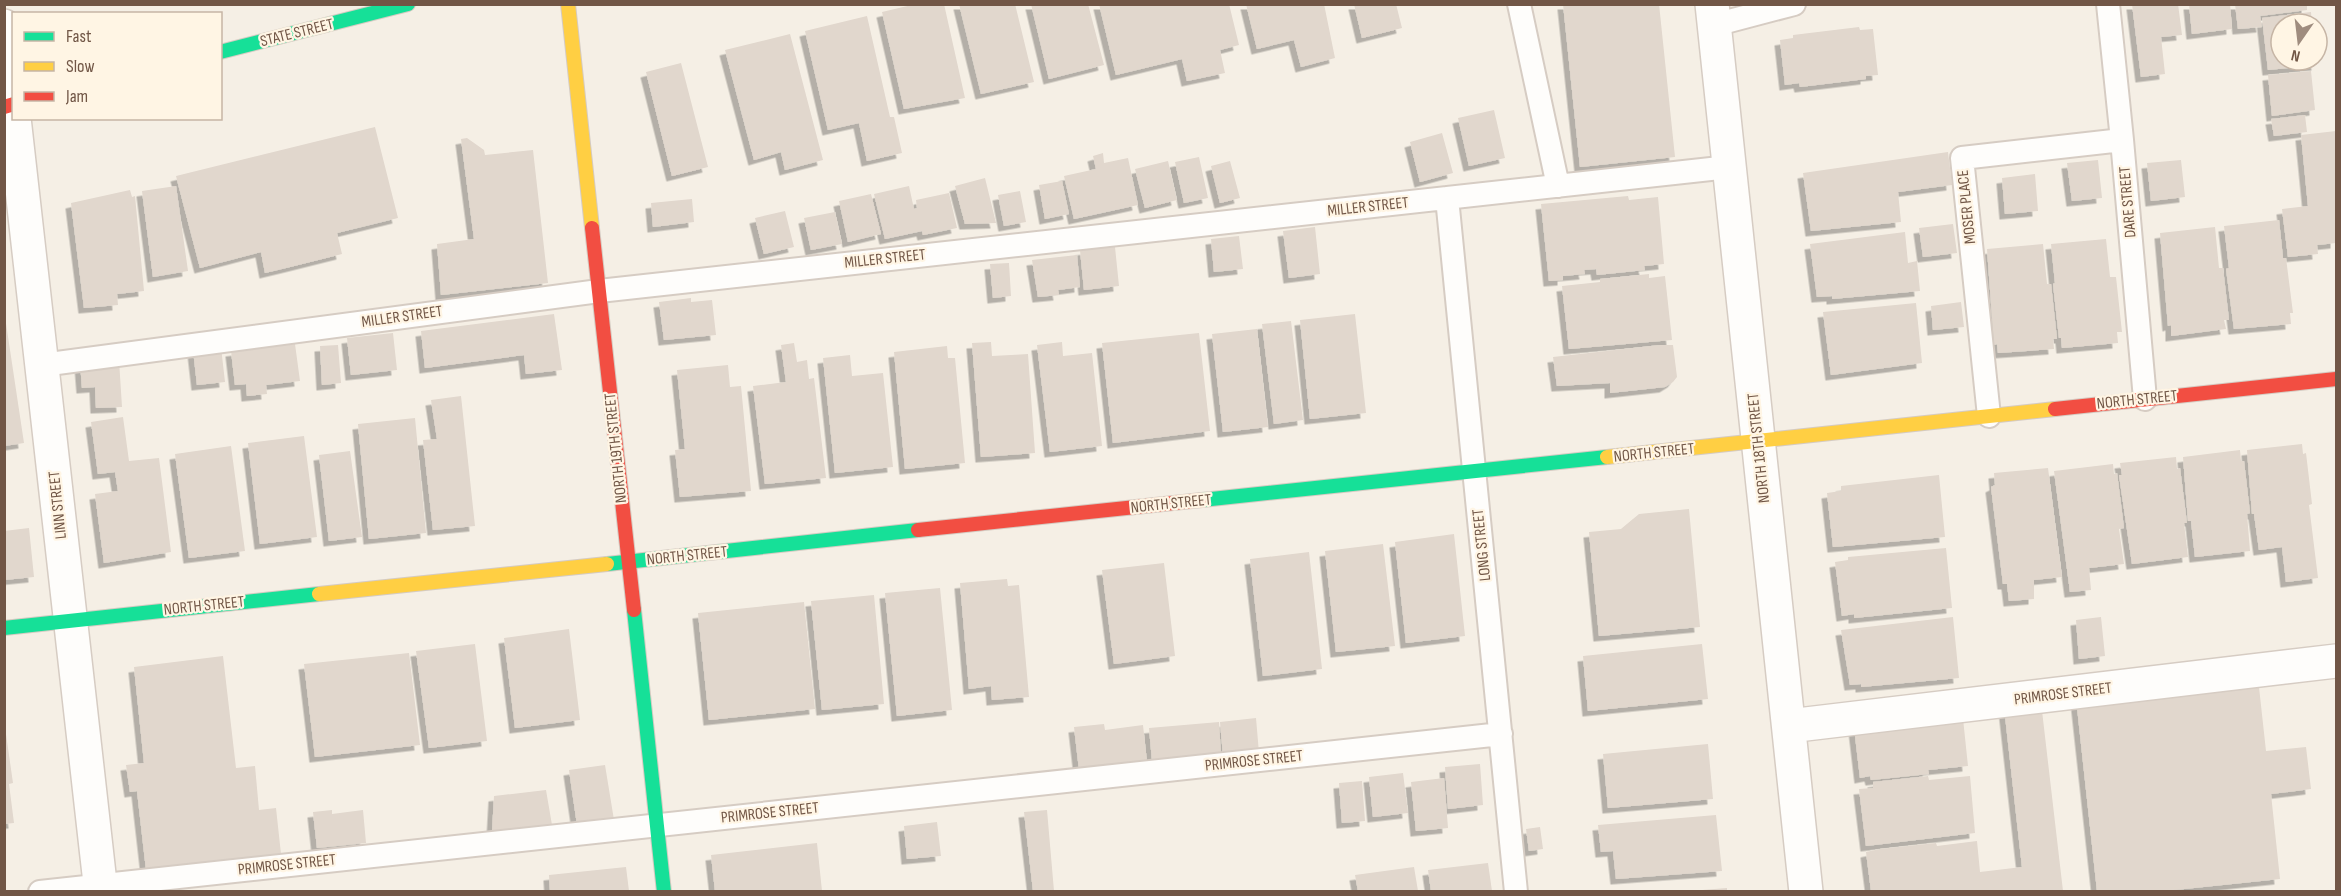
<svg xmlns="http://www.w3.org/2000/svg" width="2341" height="896" viewBox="0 0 2341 896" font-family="'Sofia Sans Condensed',sans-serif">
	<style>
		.building { fill: #e1d7cd; filter: url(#shadow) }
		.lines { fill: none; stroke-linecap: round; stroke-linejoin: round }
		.lane-casing { stroke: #d6ccc3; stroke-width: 26 }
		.street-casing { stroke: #d6ccc3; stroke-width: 36 }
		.fast-casing { stroke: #d5cbc2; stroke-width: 16 }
		.slow-casing { stroke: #d5cbc2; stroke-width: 16 }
		.jam-casing { stroke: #d5cbc2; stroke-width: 16 }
		.lane { stroke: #fefdfb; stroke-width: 22 }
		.street { stroke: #fefdfb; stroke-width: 33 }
		.fast { stroke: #16e098; stroke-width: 14 }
		.slow { stroke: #ffcf43; stroke-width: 14 }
		.jam { stroke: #f24e42; stroke-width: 14 }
		.labels { text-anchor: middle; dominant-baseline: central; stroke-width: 4.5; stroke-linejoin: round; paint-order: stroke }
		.street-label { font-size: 16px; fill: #715646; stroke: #fff5e4 }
	</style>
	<defs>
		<filter id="shadow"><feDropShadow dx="-5.5" dy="5.5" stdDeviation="0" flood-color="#0004"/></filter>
	</defs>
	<rect width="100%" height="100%" fill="#f5efe5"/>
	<!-- building -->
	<path class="building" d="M916,4H944L965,98L904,109L882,12Z
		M959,4H1015L1034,82L981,94Z
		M1031,4H1088L1104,65L1049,79Z
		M1099,4H1229L1239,45L1220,50L1225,73L1187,81L1182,59L1116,75Z
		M1246,4H1324L1335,58L1301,67L1294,40L1257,49Z
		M1354,4H1396L1402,28L1362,38Z
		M1563,4H1659L1675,157L1580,167Z
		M2132,4H2178L2182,35L2161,37L2165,74L2141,77Z
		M2189,4H2230L2232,29L2192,34Z
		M2235,4H2307V10L2260,16L2262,27L2238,29Z
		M2311,12L2312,24H2281V60H2316L2317,65L2268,70L2262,18Z
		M867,16L890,117H894L902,153L867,161L859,123L828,130L805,31Z
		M1859,27L1860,30L1873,29L1878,75L1866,76V79L1800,87L1799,83L1785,85L1780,40L1793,38V35Z
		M790,34L823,160L785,170L781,152L754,160L725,50Z
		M681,63L708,167L672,176L646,72Z
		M2311,71L2315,110L2272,116L2268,75Z
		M1494,110L1505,158L1469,166L1458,118Z
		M2305,115L2307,132L2274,136L2271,119Z
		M375,127L398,218L337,233L342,254L290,267L265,273L261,252L200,268L176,176Z
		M2336,131V243L2317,245L2318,254L2288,257L2282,209L2308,206L2301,135Z
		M1442,133L1453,173L1420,182L1410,142Z
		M467,138L484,150L485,155L533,150L548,283L441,295L437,244L474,239L461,139Z
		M1948,152L1952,185L1898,192L1901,222L1811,231L1803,173Z
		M1103,153L1104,163L1128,158L1138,205L1074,219L1064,176L1096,169L1093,156Z
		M1199,157L1208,198L1184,203L1175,162Z
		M2098,160L2102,198L2072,201L2067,163Z
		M2181,160L2185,197L2151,201L2147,163Z
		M1168,161L1177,200L1145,208L1135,169Z
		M1230,161L1240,198L1220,203L1211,166Z
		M2035,174L2038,211L2005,214L2002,178Z
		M985,178L996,223L965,224L955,186Z
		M1062,181L1069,214L1045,219L1039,185Z
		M176,186L188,271L153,277L142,191Z
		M909,186L914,209L917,208L916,200L949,193L957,228L923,235L922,231L885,239L874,194Z
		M130,190L132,197L135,196L144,291L117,294L118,305L84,308L71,203Z
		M1020,191L1026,222L1004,226L998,195Z
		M871,194L881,234L848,242L839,201Z
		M1628,196L1629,200L1658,197L1664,264L1644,266L1645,270L1597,275L1596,269L1584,270L1585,274L1563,276V280L1549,281L1541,204Z
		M692,199L694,222L653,227L651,203Z
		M785,211L794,247L764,254L755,218Z
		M835,212L842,244L811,250L804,218Z
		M2279,220L2283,258H2286L2293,313H2290L2291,324L2234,329L2226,269L2229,268L2224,226Z
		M1953,224L1957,253L1923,257L1919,228Z
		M1315,227L1320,274L1289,278L1283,231Z
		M2215,227L2219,268H2223L2229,320H2224L2226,329L2171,336V325L2168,326L2160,233Z
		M1905,232L1908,263L1917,261L1920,291L1832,299V296L1817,297L1810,244Z
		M1239,236L1243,269L1214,272L1211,239Z
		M2106,239L2110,277H2116L2122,332H2117L2118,343L2062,348L2061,338H2059L2053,284L2055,283L2051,244Z
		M2043,244L2047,284H2051L2057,339H2053L2054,349L1998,353L1997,344L1994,345L1987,249Z
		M1115,247L1119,286L1084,290L1080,250Z
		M1077,255L1080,287L1058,290L1059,295L1038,297L1032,260Z
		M1009,263L1011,296L993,298L990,264Z
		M1649,274V278L1665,276L1672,340L1569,349L1562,286L1600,282V279Z
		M691,298V302L712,300L716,335L664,340L659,302Z
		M1961,302L1964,327L1933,330L1931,306Z
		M1916,303L1922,363L1831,375L1823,312Z
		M4,310L24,443L4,446Z
		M554,314L562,370L526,374L524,355L425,368L421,331Z
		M1355,314L1366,413L1310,419L1300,320Z
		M1291,321L1303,420L1274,424L1262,324Z
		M1257,329L1268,427L1223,432L1212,334Z
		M393,333L397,370L351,375L347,338Z
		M1199,333L1210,431L1113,443L1102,343Z
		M991,342L992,356L1028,354L1035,453L981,457L972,343Z
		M1062,342L1063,356L1092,353L1102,446L1050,452L1037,345Z
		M794,343L797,362L807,360L809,379L814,378L826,478L765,484L753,386L786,382L781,345Z
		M295,344L300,381L266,385L267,394L247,396L246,384L235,385L231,351Z
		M338,345L341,383L322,385L320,346Z
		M1660,345H1673L1677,377L1673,382L1665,387L1610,393V383L1557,386L1553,357Z
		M947,346L948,358H955L965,463L905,469L894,352Z
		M221,347L225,382L197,385L193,350Z
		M850,355L852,376L883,373L893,467L835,473L823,358Z
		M119,360L122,407L96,408L95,387L82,388L80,363Z
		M728,365L730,387L741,386L751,491L680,497L675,450L685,449L677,370Z
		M461,396L475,526L433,530L423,440L437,439L431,400Z
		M123,417L129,461L159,458L171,552L104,563L95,494L118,491L115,472L98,474L91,422Z
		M415,418L426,533L369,539L358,424Z
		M304,436L317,537L260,544L248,443Z
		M2302,444L2303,454L2306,453L2312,504L2309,505L2318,578L2286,582L2282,547L2259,550L2254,514H2252L2247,450Z
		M231,446L245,551L189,558L175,454Z
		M2240,450L2241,461H2244L2250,513L2247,514L2250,551L2195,557L2191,521H2188L2183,457Z
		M350,451L362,537L329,541L319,455Z
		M2176,457L2177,469L2180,468L2187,523H2184L2188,557L2132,564L2119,475H2122L2120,463Z
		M2113,464L2114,474L2117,473L2124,528L2119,529L2124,564L2089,568L2091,590L2070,592L2054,471Z
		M2048,468L2062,577L2034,580V599L2009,601L2007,584H2003L1991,487L1995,485L1994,473Z
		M1939,475L1945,537L1833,547L1827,493L1841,491V486Z
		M1689,509L1700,627L1599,636L1589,532L1621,529L1639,514Z
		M29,528L34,577L4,580V531Z
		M1454,534L1465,636L1406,643L1395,542Z
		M1383,544L1395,646L1336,652L1325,551Z
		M1946,548L1952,608L1854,618V614L1842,616L1835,562L1848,560V557Z
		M1309,552L1322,669L1263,676L1250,559Z
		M1164,563L1175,656L1114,664L1102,570Z
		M1007,579L1008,586L1019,585L1029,697L992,700L991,686L969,689L960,583Z
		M940,588L952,710L897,716L885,593Z
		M874,595L884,704L822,710L811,601Z
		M804,602L815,709L709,720L698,613Z
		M1953,617L1959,678L1861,687V684L1850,685L1841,630Z
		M2101,617L2105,656L2079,659L2076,620Z
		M569,629L580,720L515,728L504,638Z
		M475,644L487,741L429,748L416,651Z
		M1702,644L1708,699L1588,711L1583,656Z
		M409,653L420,745L315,757L304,664Z
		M223,656L236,768L255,766L259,810L276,808L281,854L264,856L265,858L146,870L137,791L130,792L126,765L144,763L134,667Z
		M2258,678L2266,751L2306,747L2311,789L2271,794L2280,879L2165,891H2097L2076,698Z
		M2041,702L2063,891H1871L1866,852L1880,849L1936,843L1937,846L1977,841L1980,872L2022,867L2004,707Z
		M1962,709L1968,766L1928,770L1929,774L1871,780L1870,776L1860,778L1853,719Z
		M1256,718L1259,753L1223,756L1220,722Z
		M4,720L13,783L9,784L14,823L4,824Z
		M1219,722L1221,755L1152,761L1149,728Z
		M1104,724L1105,730L1143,725L1147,762L1079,770L1074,727Z
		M1708,744L1713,799L1608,808L1603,754Z
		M1480,764L1483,805L1448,809L1445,767Z
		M605,765L614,820L577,825L569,770Z
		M1403,773L1408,813L1373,817L1369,777Z
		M1928,776L1929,780L1970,776L1975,833L1866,846L1859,789L1873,788V782Z
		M1444,778L1448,828L1416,831L1411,782Z
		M1362,781L1365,821L1342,823L1339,783Z
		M546,790L552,825L492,832L494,796Z
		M332,810V814L363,810L366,843L317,848L313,812Z
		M1047,810L1054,891H1033L1024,812Z
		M1716,815L1722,871L1616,879L1613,851L1601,852L1598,825Z
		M937,822L941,856L907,859L904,826Z
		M1540,827L1543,849L1529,851L1526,829Z
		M817,843L822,891H715L711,855Z
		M1488,863L1492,891H1431L1428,870Z
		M626,867L629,891H550L549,875Z
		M1414,867L1418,891H1358L1355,875Z
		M1727,888V891H1702V890Z"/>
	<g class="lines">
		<!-- lane casing -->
		<g class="lane-casing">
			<path id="lane" d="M1519,4L1558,186
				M2108,4L2122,140L2145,399
				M1714,25L1794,4
				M1447,198L1516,892
				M42,365L599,291L1729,167
				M1989,416L1962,158L2122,140
				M40,892L1501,734"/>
		</g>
		<!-- street casing -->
		<g class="street-casing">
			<path id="street" d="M1712,4L1806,892
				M4,26L14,115
				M14,118L101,892
				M1789,726L2336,661"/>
		</g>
		<!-- fast casing -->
		<g class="fast-casing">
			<path id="fast" d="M220,52L408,4
				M1202,500L1607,457
				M607,564L918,530
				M634,610L664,892
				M4,628L319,594"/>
		</g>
		<!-- slow casing -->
		<g class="slow-casing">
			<path id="slow" d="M568,4L592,228
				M1607,457L2055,409
				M319,594L607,564"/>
		</g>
		<!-- jam casing -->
		<g class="jam-casing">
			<path id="jam" d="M4,107L14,104
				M592,228L634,610
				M2055,409L2336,379
				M918,530L1202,500"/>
		</g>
		<!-- lane -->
		<use href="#lane" class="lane"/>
		<!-- street -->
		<use href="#street" class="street"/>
		<!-- fast -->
		<use href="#fast" class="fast"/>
		<!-- slow -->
		<use href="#slow" class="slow"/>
		<!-- jam -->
		<use href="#jam" class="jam"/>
	</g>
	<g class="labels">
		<!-- street labels -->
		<g class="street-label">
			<text transform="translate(297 33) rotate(-14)">STATE STREET</text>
			<text transform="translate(2128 202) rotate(-95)">DARE STREET</text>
			<text transform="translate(1368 207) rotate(-6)">MILLER STREET</text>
			<text transform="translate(1967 207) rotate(-96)">MOSER PLACE</text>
			<text transform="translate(885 259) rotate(-6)">MILLER STREET</text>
			<text transform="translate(402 317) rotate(-8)">MILLER STREET</text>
			<text transform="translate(2137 400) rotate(-6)">NORTH STREET</text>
			<text transform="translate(616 448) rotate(-96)">NORTH 19TH STREET</text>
			<text transform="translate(1759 448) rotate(-96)">NORTH 18TH STREET</text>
			<text transform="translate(1654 453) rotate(-6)">NORTH STREET</text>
			<text transform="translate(1171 504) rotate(-6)">NORTH STREET</text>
			<text transform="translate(58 505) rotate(-96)">LINN STREET</text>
			<text transform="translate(1482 545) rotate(-96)">LONG STREET</text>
			<text transform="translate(687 556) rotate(-6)">NORTH STREET</text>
			<text transform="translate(204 606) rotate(-6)">NORTH STREET</text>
			<text transform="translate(2063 694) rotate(-7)">PRIMROSE STREET</text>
			<text transform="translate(1254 761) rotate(-6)">PRIMROSE STREET</text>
			<text transform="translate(770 813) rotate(-6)">PRIMROSE STREET</text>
			<text transform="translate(287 865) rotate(-6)">PRIMROSE STREET</text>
		</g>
	</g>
	<!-- border -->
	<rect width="2341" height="896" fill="none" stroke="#715646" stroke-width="12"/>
	<!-- legend -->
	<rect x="12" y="12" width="210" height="108" fill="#fff5e4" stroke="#c6b5a5" stroke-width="1.5"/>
	<rect x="24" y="32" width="30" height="9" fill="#16e098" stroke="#c6b5a5" stroke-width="1.5"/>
	<text x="66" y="42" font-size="18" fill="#715646">Fast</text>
	<rect x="24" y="62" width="30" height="9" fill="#ffcf43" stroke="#c6b5a5" stroke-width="1.5"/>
	<text x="66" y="72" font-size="18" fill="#715646">Slow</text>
	<rect x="24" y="92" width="30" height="9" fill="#f24e42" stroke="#c6b5a5" stroke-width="1.5"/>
	<text x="66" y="102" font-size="18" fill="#715646">Jam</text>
	<!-- north arrow -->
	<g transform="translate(2299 42) rotate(194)"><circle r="28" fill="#fff5e4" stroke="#c6b5a5" stroke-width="1.5"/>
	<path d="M0-4.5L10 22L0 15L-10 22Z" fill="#9f8c7e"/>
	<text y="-9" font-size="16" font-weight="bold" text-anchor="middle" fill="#715646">N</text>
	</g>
</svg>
